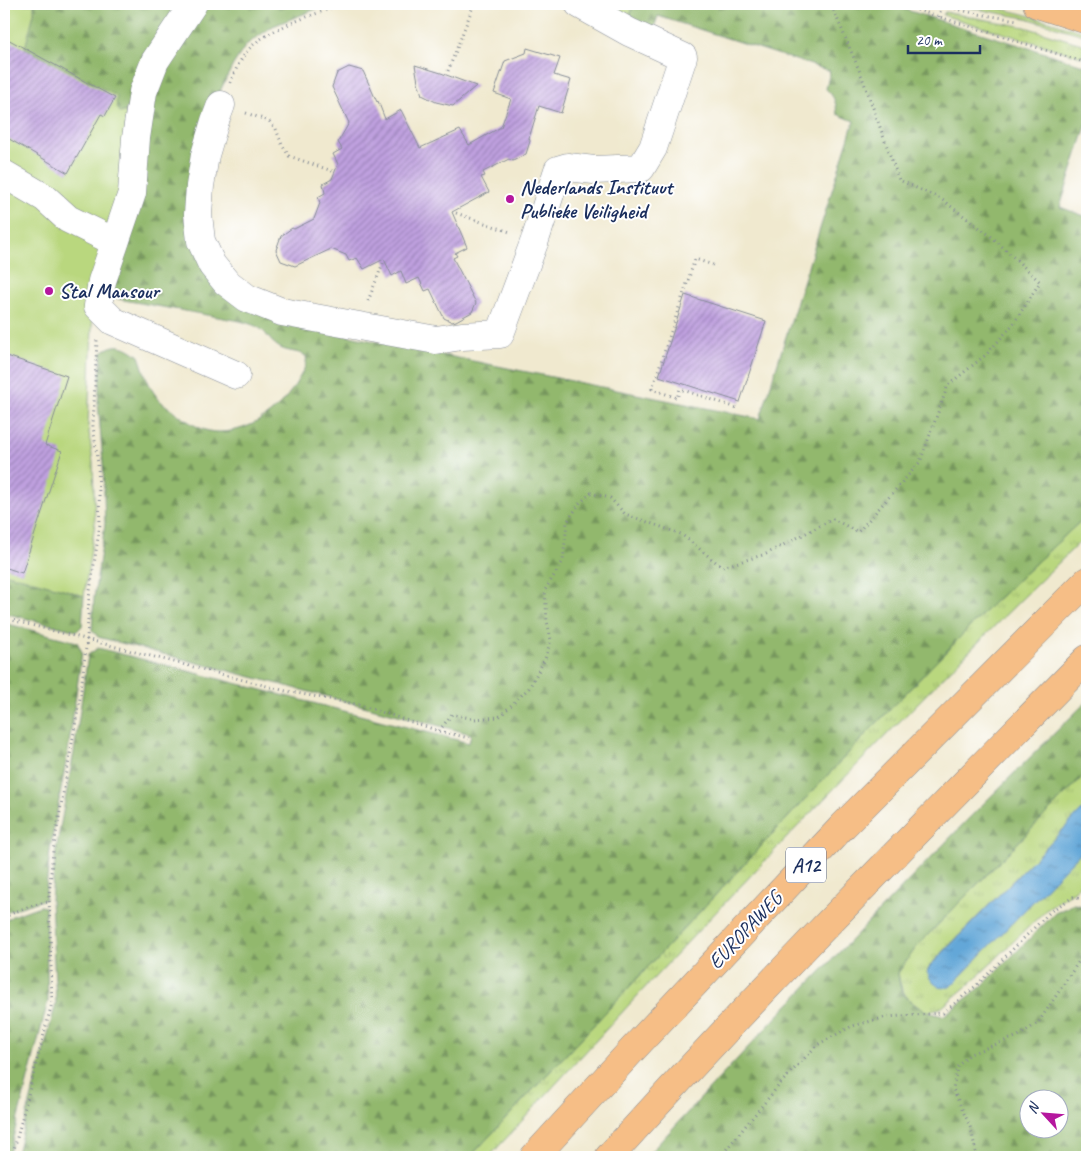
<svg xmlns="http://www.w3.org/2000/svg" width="1091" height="1161" viewBox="0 0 1091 1161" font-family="Caveat,sans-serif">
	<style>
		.grass { fill: url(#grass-tufts); stroke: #6a836e }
		.forest { fill: url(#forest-firs); stroke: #567466; fill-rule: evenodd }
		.pitch { fill: #b9d77e; stroke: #6a836e }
		.water { fill: url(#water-ripples); stroke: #3f6b9b }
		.building { fill: url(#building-hatch) }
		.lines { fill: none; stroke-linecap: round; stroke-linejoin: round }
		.minor-casing { stroke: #868c96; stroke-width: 29 }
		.major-casing { stroke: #868c96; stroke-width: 29 }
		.highway-casing { stroke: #868c96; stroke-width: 29 }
		.path { stroke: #868c96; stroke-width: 3; stroke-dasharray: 1 4; stroke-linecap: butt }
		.minor { stroke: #fff; stroke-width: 28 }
		.major { stroke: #f6be86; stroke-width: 28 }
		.highway { stroke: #f6be86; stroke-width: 28 }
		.poi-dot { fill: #b5179e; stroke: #fff; stroke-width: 2 }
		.labels { text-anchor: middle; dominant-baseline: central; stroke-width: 4; stroke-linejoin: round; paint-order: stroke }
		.shield { fill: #fff; stroke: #5f6d8e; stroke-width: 1 }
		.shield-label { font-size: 20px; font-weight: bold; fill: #1b2f5e }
		.poi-label { font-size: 21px; font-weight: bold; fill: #1b2f5e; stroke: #fff; text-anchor: start }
		.street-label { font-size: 21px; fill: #1b2f5e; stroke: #fff }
	</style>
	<defs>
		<pattern id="grass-tufts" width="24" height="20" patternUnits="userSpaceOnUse" patternTransform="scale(1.25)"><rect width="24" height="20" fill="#b9d77e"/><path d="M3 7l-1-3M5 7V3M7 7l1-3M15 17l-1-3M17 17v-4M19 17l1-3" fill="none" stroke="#9eb96f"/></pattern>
		<pattern id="forest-firs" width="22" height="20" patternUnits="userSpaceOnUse" patternTransform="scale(1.25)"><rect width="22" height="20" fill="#92b86d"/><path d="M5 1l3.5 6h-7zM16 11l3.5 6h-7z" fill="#76965d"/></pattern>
		<pattern id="water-ripples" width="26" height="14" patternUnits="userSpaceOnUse" patternTransform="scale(1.25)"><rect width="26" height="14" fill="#63a7d8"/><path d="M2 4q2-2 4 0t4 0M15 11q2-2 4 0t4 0" fill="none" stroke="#5188b2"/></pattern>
		<pattern id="building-hatch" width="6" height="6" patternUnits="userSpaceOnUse" patternTransform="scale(1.25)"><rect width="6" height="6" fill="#bfa0df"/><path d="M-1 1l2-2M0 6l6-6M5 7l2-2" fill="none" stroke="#9a83b8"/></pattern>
	</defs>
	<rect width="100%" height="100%" fill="#fff"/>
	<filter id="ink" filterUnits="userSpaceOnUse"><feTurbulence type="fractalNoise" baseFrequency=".02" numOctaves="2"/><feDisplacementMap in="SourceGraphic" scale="10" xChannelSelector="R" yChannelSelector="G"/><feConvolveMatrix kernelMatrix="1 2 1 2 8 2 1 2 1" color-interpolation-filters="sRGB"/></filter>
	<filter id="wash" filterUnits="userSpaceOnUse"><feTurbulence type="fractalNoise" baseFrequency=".0096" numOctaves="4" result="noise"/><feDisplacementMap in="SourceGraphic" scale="20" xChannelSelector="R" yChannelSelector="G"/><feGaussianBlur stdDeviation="1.12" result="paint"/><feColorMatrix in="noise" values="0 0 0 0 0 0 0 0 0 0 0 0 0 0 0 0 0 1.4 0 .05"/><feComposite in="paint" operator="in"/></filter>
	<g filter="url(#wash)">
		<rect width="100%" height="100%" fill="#f0e9cf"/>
		<!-- grass -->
		<path class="grass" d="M603,4H634L628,20Z
			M949,4C996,3 1042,19 1087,33V36L1026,18Z
			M945,12L1025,27L1085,45L1082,57L943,15Z
			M1087,515V535C881,735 683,944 489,1157H470L868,732L992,604Z
			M1087,772V805L930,965L927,972L950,987L1087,846V873L1075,891L1049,907L974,980L941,1008L926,1012C907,999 902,996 898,973L917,946Z"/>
		<!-- forest -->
		<path class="forest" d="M34,4H187L126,111L121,113L117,109L116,102L25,48L34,13Z
			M199,4H329L273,26L246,45L233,65L222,87L208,120L205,269L339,334L760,419L854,121L837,114C836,103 835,97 826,89L830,71L658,16L653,31L628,20L634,4H887L1087,66V123L1060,207L1087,217V515L992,604L868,732L470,1157H16L56,1003L51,899L56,850L74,752L88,655L98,648L469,743L471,734L98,637L92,630L94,598L105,524L103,463L98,402L102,352C116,341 126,346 139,356C144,370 147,384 157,397C161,403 169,407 175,412C187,421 203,433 219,432C252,432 282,409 298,380C302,373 308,364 306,356C297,350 285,353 276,345C270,341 267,334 262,330C256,325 247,323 240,321L118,299L112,294L147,94Z
			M4,573L67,590L84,596L82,626L77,631L4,613Z
			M4,623L77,642L82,652L68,751L50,850L45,899L9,911L4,915Z
			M1087,701V772L917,946L898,973C899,978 899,984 901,989C908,1005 928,1013 943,1016L980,988L1055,913L1074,904L1087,907V1157H646L766,1028L973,814ZM1028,1098H1058V1128H1028Z
			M40,906L45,907L48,1001L8,1157H4V922L12,916Z"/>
		<!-- pitch -->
		<path class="pitch" d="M4,4H34V13L25,48L117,96C116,103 116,108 121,113L126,111L127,192L93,304L88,425L93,463L95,523L84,596L67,590L4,573Z"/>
		<!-- water -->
		<path class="water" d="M1087,805V846L950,987C938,989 932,984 927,972L930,966Z"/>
		<g id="blocks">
			<!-- building -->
			<path class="building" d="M4,37L115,98L105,116L101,114L68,173L4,136Z
				M527,48L560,58L554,75L571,80L561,113L539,106L529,138L530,141L526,154L513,161L509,159L483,172L485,176L481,177L489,192L452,212L467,247L455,253L457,256L453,258L476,303L472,312L456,321L452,322L444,318L430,289L425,291L419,278L406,284L401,271L392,276L384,259L364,269L357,258L349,261L346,255L331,249L295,266L281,261L276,250L281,236L292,228L294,229L314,219L320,203L318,197L325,193L323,184L332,179L338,164L333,154L342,149L338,142L349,123L332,87L337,73L349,67L363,71L377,102L378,101L385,119L401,110L420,148L460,130L469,145L501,127L511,99L494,93L505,61L526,53Z
				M415,65L441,73L476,86L453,106L436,102L422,95L418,82Z
				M685,295L766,321L740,402L659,376Z
				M4,355L67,376L45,445L62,451L22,573L4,567Z"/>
		</g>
	</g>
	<g filter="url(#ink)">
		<use href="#blocks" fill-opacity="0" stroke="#868c96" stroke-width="1"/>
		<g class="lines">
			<!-- minor casing -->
			<g class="minor-casing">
				<path id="minor" d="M193,4L155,61L143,92L136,138L132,193L102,281L98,306L113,321L236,375
					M221,105L215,121L205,155L200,186L198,214L201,241L212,265L226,282L247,298L282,312L436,340L462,336L500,334L535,240L558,170L568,167L594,170L641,168L653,148L683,57L629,32L579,4
					M4,174L45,198L68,219L115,242"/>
			</g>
			<!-- major casing -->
			<g class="major-casing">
				<path id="major" d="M1037,4L1087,20"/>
			</g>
			<!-- highway casing -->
			<g class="highway-casing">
				<path id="highway" d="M534,1157L633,1049L843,826L1087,581
					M609,1157C763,986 926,823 1087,659"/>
			</g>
			<!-- path -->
			<path class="path" d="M898,4L1087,63
				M936,4L978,14L1017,20
				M939,17L942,4
				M448,71L474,4
				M230,83C235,71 240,59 249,49C268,28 316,14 343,4
				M246,113L269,121L276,129L282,145L289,156L335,172
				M456,213L510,232
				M713,265L695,259L652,389L677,398L680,389L737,408
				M368,301L383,263
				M4,618L286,691L360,705L439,731L469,738
				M439,731L452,714L474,719L499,717L529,688L545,659L551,640L547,621L545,590L563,561L567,522L580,503L591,493L610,498L625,514L681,534L722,567L766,554L833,519L858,532L920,462L948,385L987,354L1014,323L1040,282L992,237L941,199L899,180L862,77L831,4
				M4,918C17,910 33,904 48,902
				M12,1157L52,1003L49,896L53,851L80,698L87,639L89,598L100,524L98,464L93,426L97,340
				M720,1157L780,1084L817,1045L852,1026L887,1017L943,1013L977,985L1051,911L1073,897L1087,901
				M788,1157H792
				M977,1157L971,1129L953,1089L957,1067L970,1054L1018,1036L1038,1023L1087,949"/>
			<!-- minor -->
			<use href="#minor" class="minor"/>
			<!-- major -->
			<use href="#major" class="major"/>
			<!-- highway -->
			<use href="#highway" class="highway"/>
		</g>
	</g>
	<!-- markers -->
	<g class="poi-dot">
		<circle cx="510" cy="199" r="5"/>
		<circle cx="49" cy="291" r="5"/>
	</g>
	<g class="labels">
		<!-- shield labels -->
		<rect class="shield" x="786" y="847.5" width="40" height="35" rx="4"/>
		<g class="shield-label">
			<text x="806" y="865">A12</text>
		</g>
		<!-- poi labels -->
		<g class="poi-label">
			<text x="520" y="187">Nederlands Instituut<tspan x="520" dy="24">Publieke Veiligheid</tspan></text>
			<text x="59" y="291">Stal Mansour</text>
		</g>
		<!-- street labels -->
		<g class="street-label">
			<text transform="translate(745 930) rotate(-47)">EUROPAWEG</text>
		</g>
	</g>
	<!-- margin -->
	<rect width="1091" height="1161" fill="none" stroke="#fff" stroke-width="20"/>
	<!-- north arrow -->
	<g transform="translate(1044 1114) rotate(296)"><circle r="24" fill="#ffffff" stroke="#a4acbf"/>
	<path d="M0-4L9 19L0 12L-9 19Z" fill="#b5179e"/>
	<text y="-8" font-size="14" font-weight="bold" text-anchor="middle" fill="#1b2f5e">N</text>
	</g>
	<!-- scale -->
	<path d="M908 45v8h72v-8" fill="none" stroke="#1b2f5e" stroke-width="2.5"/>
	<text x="916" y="45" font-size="15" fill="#1b2f5e" stroke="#ffffff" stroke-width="4" paint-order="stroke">20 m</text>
</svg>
